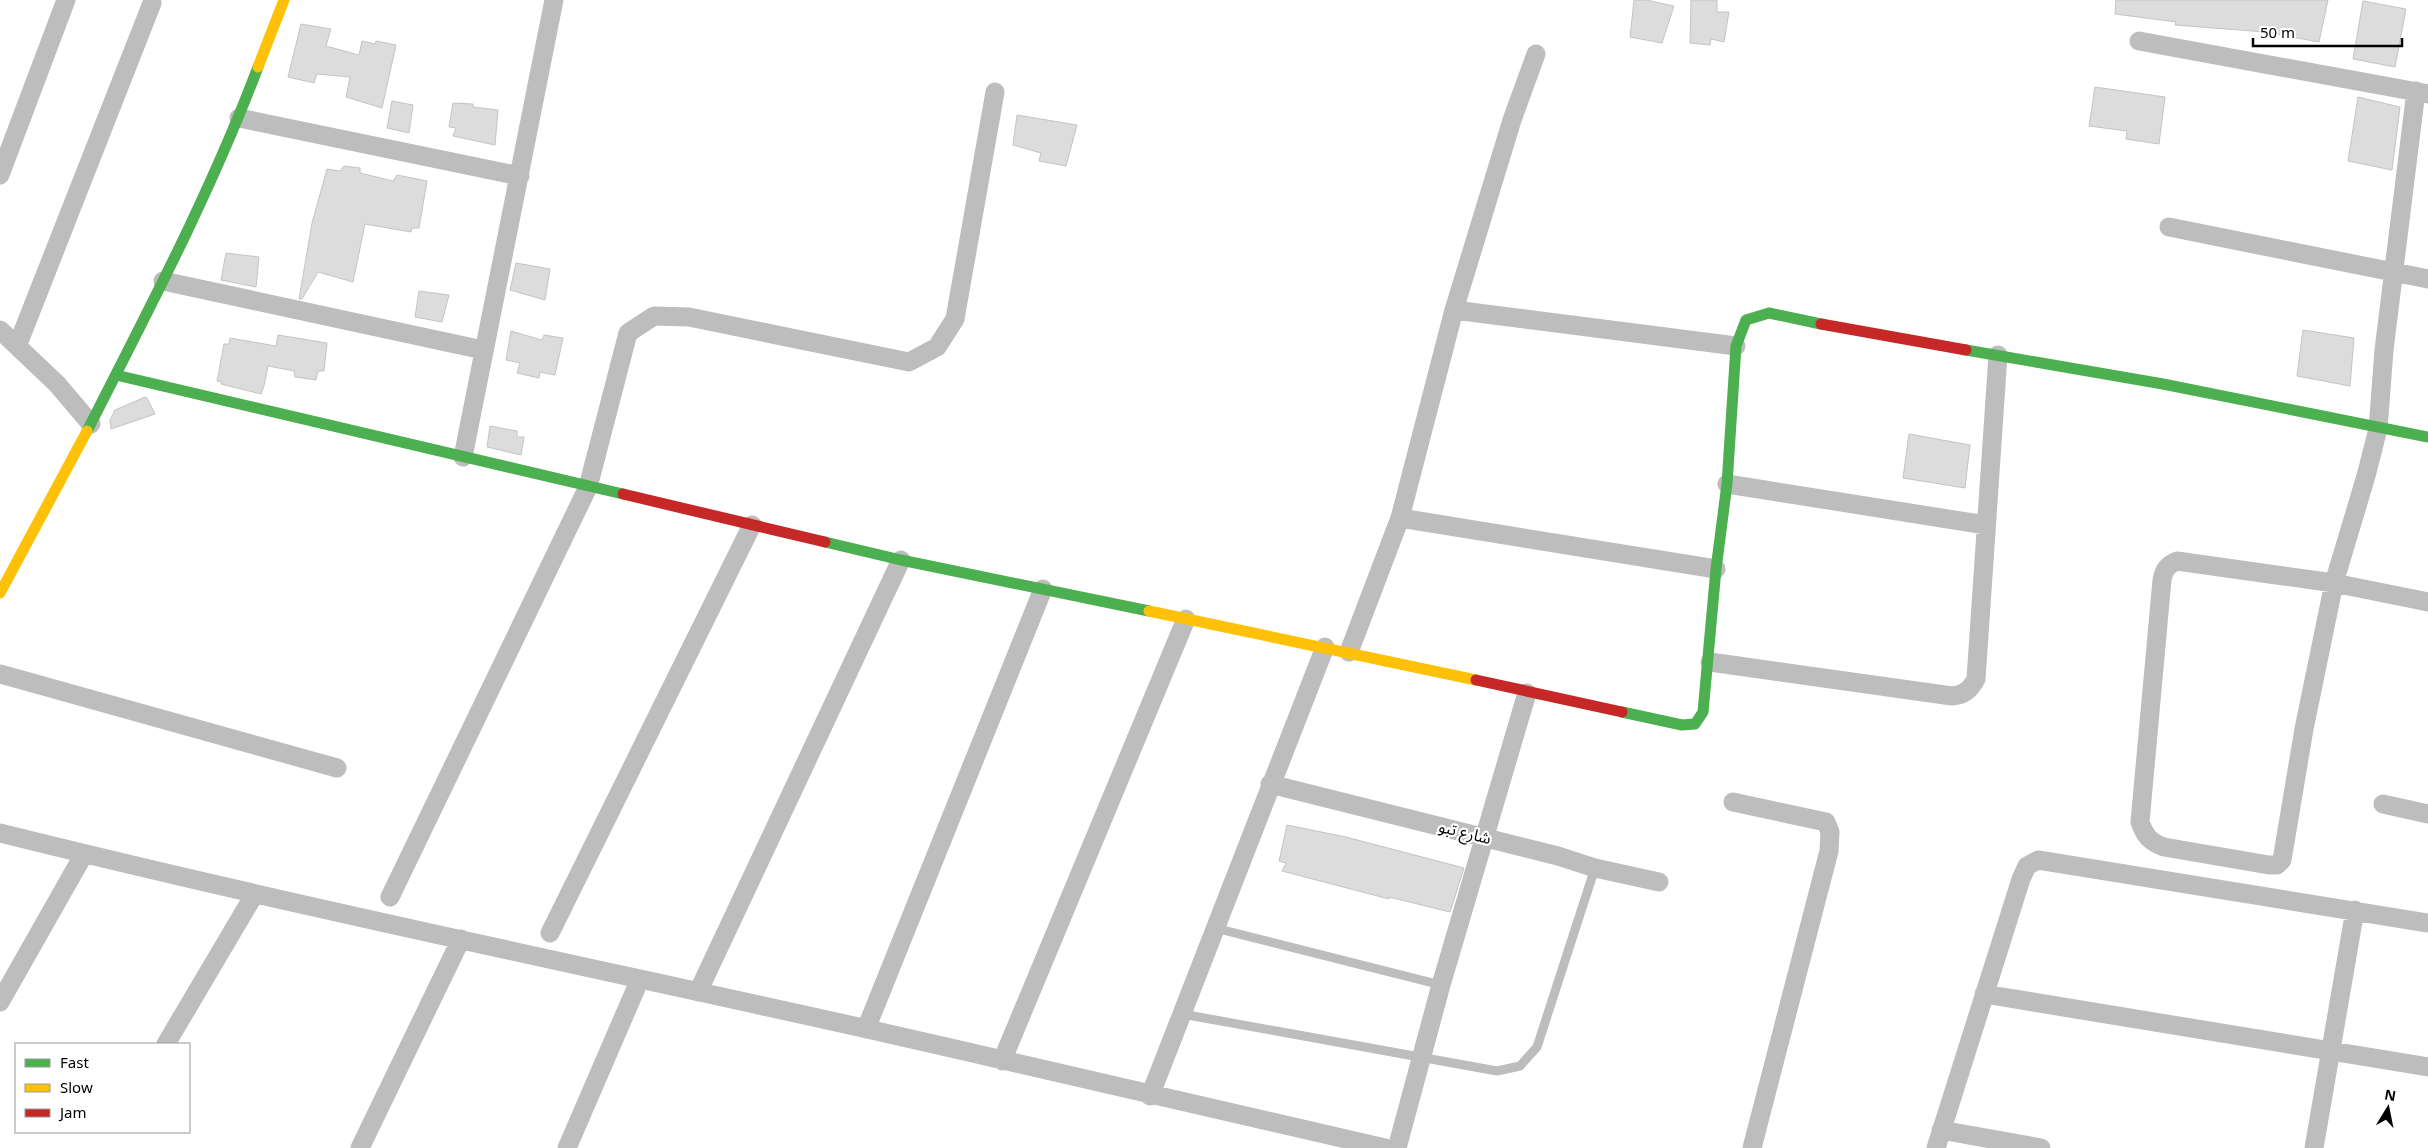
<svg xmlns="http://www.w3.org/2000/svg" width="2428" height="1148" viewBox="0 0 2428 1148" font-family="'Noto Sans','Noto Sans Arabic',sans-serif">
	<style>
		.building { fill: #dcdcdc; stroke: #c4c4c4 }
		.lines { fill: none; stroke-linecap: round; stroke-linejoin: round }
		.lane { stroke: #bdbdbd; stroke-width: 9 }
		.street { stroke: #bdbdbd; stroke-width: 19 }
		.fast { stroke: #4caf50; stroke-width: 11 }
		.slow { stroke: #ffc107; stroke-width: 11 }
		.jam { stroke: #c62828; stroke-width: 11 }
		.labels { text-anchor: middle; dominant-baseline: central; stroke-width: 4.5; stroke-linejoin: round; paint-order: stroke }
		.street-label { font-size: 16px; fill: #000; stroke: #fff }
	</style>
	<rect width="100%" height="100%" fill="#fff"/>
	<!-- building -->
	<path class="building" d="M1634,0H1646L1674,6L1662,43L1630,37Z
		M1691,0H1717V12H1729L1724,42L1711,39L1710,45L1690,43Z
		M2116,0H2328L2319,42L2265,32L2175,25L2176,22L2115,14Z
		M2363,1L2406,9L2395,67L2353,59Z
		M301,24L331,29L326,46L359,55L362,41L375,44L376,41L396,45L382,108L346,97L350,77L317,74L314,83L288,77Z
		M2095,87L2165,97L2159,144L2126,139L2127,131L2089,126Z
		M2358,97L2400,107L2392,170L2348,161Z
		M392,101L413,105L409,133L387,128Z
		M453,103L473,104V107L498,110L495,145L453,136L456,128L449,127Z
		M1017,115L1077,125L1066,166L1039,161L1041,153L1013,145Z
		M344,166L360,168V173L393,181L397,175L427,181L419,228H412L411,232L365,224L353,282L318,272L302,299H299L312,223L327,169L340,171Z
		M226,253L259,257L256,287L221,280Z
		M516,263L550,269L545,300L510,290Z
		M419,291L449,295L442,322L415,317Z
		M2303,330L2354,338L2350,386L2297,376Z
		M511,331L542,340L544,335L563,338L555,375L540,372L539,378L517,373L520,363L506,360Z
		M278,335L327,343L324,371H318L316,380L295,377L294,371L268,366L264,386L261,394L221,384L222,382L217,381L224,344H229L230,338L276,346Z
		M145,397L147,398L155,414L111,429L110,420L115,410Z
		M490,426L517,431V437H524L521,455L487,447Z
		M1909,434L1970,445L1965,488L1903,478Z
		M1287,825L1346,837L1464,868L1450,912L1389,897V899L1282,871L1286,863L1279,861Z"/>
	<g class="lines">
		<!-- lane -->
		<path class="lane" d="M1215,928L1441,985
			M1182,1014L1497,1071L1520,1066L1537,1047L1595,868"/>
		<!-- street -->
		<path class="street" d="M2139,41L2428,94
			M2416,91L2384,350L2378,429L2366,476L2334,583L2304,729L2282,860L2277,865H2269L2164,847C2150,842 2145,836 2140,822L2162,580C2164,570 2167,565 2177,561L2334,583L2428,602
			M239,118L520,176
			M0,175L66,0
			M2169,227L2428,279
			M163,281L483,350
			M1454,310L1736,346
			M0,330L57,384L91,424
			M18,344L152,3
			M463,457L554,0
			M1727,484L1986,525
			M1400,518L1716,569
			M1349,652L1400,518L1454,310L1512,120L1536,54
			M1710,662L1952,696C1964,695 1970,690 1976,679L1998,355
			M0,674L337,768
			M1270,784L1558,856L1595,868L1659,882
			M1733,802L1826,822L1830,832L1829,851L1752,1148
			M2383,804L2428,814
			M0,833C286,904 575,964 863,1028C1037,1067 1210,1109 1385,1148
			M390,897L588,487L628,333L654,316L689,317L909,362L937,347L955,319L995,92
			M550,933L752,525
			M698,992L901,560
			M1984,994L2428,1067
			M0,1002L84,854
			M866,1029L1043,589
			M166,1044L254,895
			M1002,1061L1186,619
			M1150,1096L1325,647
			M1941,1130L2041,1148
			M360,1148L461,939
			M567,1148L640,979
			M1397,1148L1441,985L1527,693
			M1936,1148L2021,879L2027,866L2038,860L2428,923
			M2314,1148L2355,910"/>
		<!-- fast -->
		<path class="fast" d="M1966,350L2163,384L2428,437
			M116,375L623,494
			M87,431C148,311 211,192 258,67
			M825,542L901,560L1149,611
			M1622,712L1682,725L1695,724L1703,712L1716,569L1727,484L1736,346L1746,320L1769,313L1821,324"/>
		<!-- slow -->
		<path class="slow" d="M258,67L284,0
			M0,593L87,431
			M1149,611L1476,680"/>
		<!-- jam -->
		<path class="jam" d="M1821,324L1966,350
			M623,494L825,542
			M1476,680L1622,712"/>
	</g>
	<g class="labels">
		<!-- street labels -->
		<g class="street-label">
			<text transform="translate(1465 832) rotate(14)">شارع تبو</text>
		</g>
	</g>
	<!-- legend -->
	<rect x="15" y="1043" width="175" height="90" fill="#ffffff" stroke="#999999"/>
	<rect x="25" y="1059" width="25" height="8" fill="#4caf50" stroke="#999999"/>
	<text x="60" y="1068" font-size="15" fill="#000000">Fast</text>
	<rect x="25" y="1084" width="25" height="8" fill="#ffc107" stroke="#999999"/>
	<text x="60" y="1093" font-size="15" fill="#000000">Slow</text>
	<rect x="25" y="1109" width="25" height="8" fill="#c62828" stroke="#999999"/>
	<text x="60" y="1118" font-size="15" fill="#000000">Jam</text>
	<!-- north arrow -->
	<g transform="translate(2388 1108) rotate(10)" stroke="#ffffff" stroke-width="4" paint-order="stroke">
	<path d="M0-4L9 19L0 12L-9 19Z" fill="#000000"/>
	<text y="-8" font-size="14" font-weight="bold" text-anchor="middle" fill="#000000">N</text>
	</g>
	<!-- scale -->
	<path d="M2253 38v8h149v-8" fill="none" stroke="#000000" stroke-width="2.5"/>
	<text x="2260" y="38" font-size="15" fill="#000000" stroke="#ffffff" stroke-width="4" paint-order="stroke">50 m</text>
</svg>
